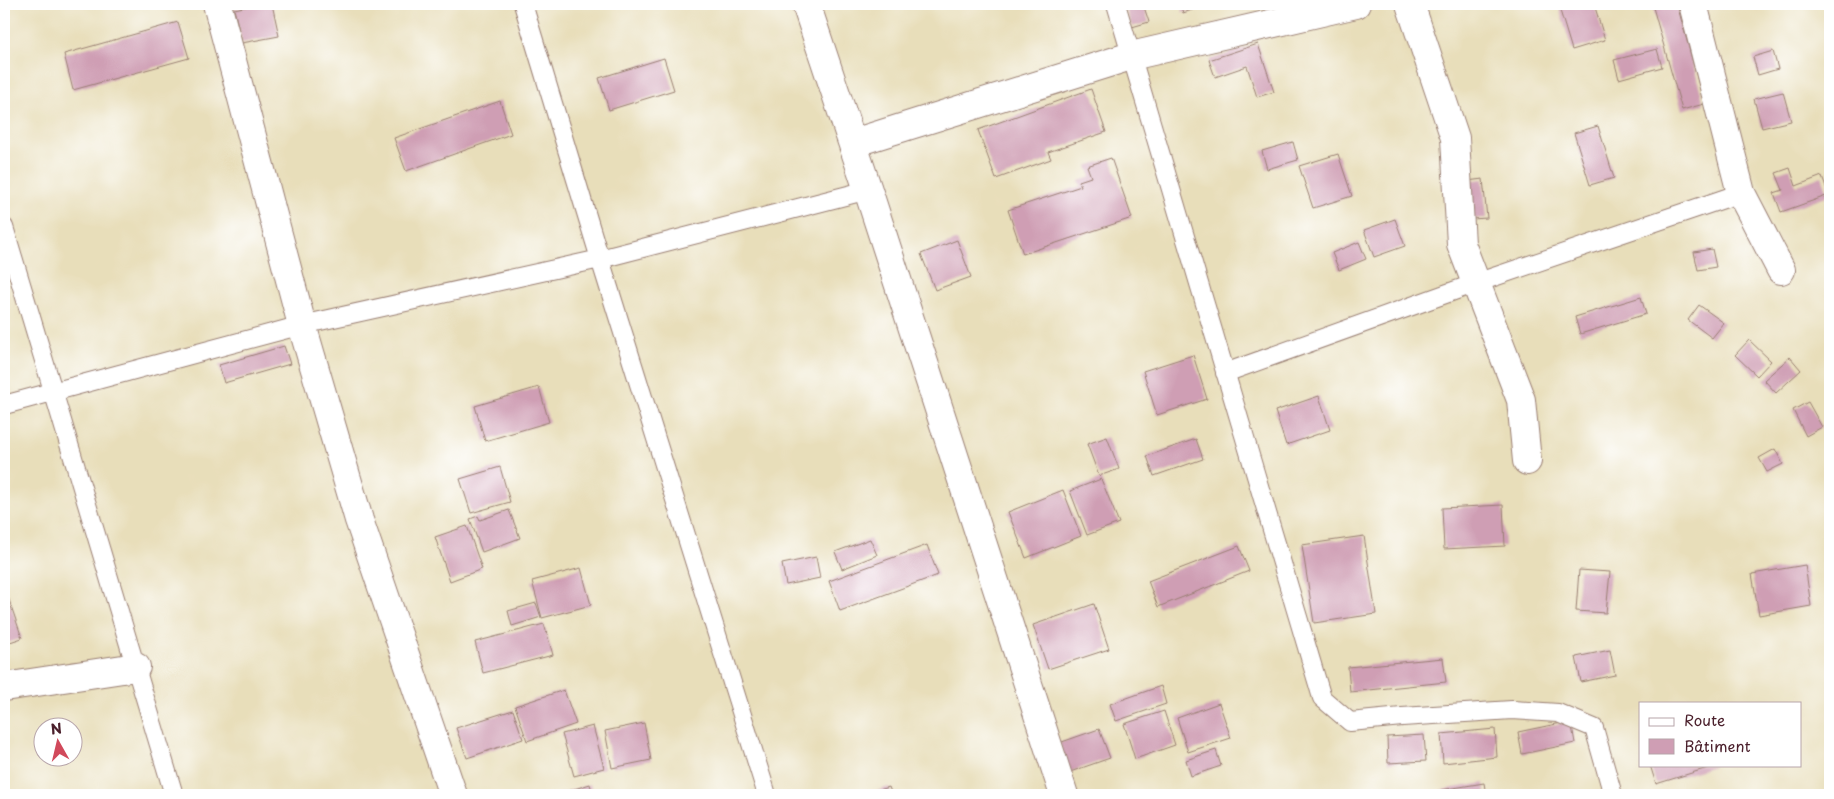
<svg xmlns="http://www.w3.org/2000/svg" width="1834" height="799" viewBox="0 0 1834 799" font-family="'Playpen Sans',sans-serif">
	<style>
		.building { fill: #cf9eb4 }
		.lines { fill: none; stroke-linecap: round; stroke-linejoin: round }
		.service-casing { stroke: #997e72; stroke-width: 20 }
		.minor-casing { stroke: #997e72; stroke-width: 30 }
		.service { stroke: #fff; stroke-width: 18 }
		.minor { stroke: #fff; stroke-width: 28 }
	</style>
	<rect width="100%" height="100%" fill="#fff"/>
	<filter id="ink" filterUnits="userSpaceOnUse"><feTurbulence type="fractalNoise" baseFrequency=".02" numOctaves="2"/><feDisplacementMap in="SourceGraphic" scale="10" xChannelSelector="R" yChannelSelector="G"/><feConvolveMatrix kernelMatrix="1 2 1 2 8 2 1 2 1" color-interpolation-filters="sRGB"/></filter>
	<filter id="wash" filterUnits="userSpaceOnUse"><feTurbulence type="fractalNoise" baseFrequency=".0096" numOctaves="4" result="noise"/><feDisplacementMap in="SourceGraphic" scale="20" xChannelSelector="R" yChannelSelector="G"/><feGaussianBlur stdDeviation="1.12" result="paint"/><feColorMatrix in="noise" values="0 0 0 0 0 0 0 0 0 0 0 0 0 0 0 0 0 1.4 0 .05"/><feComposite in="paint" operator="in"/></filter>
	<g filter="url(#wash)">
		<rect width="100%" height="100%" fill="#e8deba"/>
		<g id="blocks">
			<!-- building -->
			<path class="building" d="M260,4H272L279,36L242,43L234,9Z
				M1124,4H1143L1149,22L1132,27Z
				M1180,4H1210L1183,13Z
				M1558,4H1594L1605,40L1572,50Z
				M1652,4H1677L1704,104L1682,110Z
				M178,22L189,58L73,90L64,54Z
				M1258,44L1274,92L1257,97L1247,66L1215,77L1209,60Z
				M1657,49L1662,67L1619,79L1614,60Z
				M1773,51L1778,69L1758,75L1753,57Z
				M664,58L674,90L609,110L599,78Z
				M1091,89L1106,132L1048,152L1051,159L996,179L978,130Z
				M1783,92L1791,121L1762,128L1754,99Z
				M500,101L511,134L406,171L394,138Z
				M1598,126L1614,178L1590,185L1574,133Z
				M1293,142L1298,160L1267,169L1262,151Z
				M1338,154L1352,196L1313,208L1299,166Z
				M1111,158L1132,218L1023,254L1008,210L1081,186L1079,181L1091,177L1087,166Z
				M1790,168L1796,186L1822,176L1829,195L1781,212L1774,193L1783,190L1776,173Z
				M1483,179L1487,218L1472,219L1467,181Z
				M1395,219L1405,246L1374,257L1364,230Z
				M957,240L971,277L935,290L921,254Z
				M1359,242L1366,259L1339,270L1332,253Z
				M1712,249L1716,267L1698,270L1694,252Z
				M1641,297L1646,314L1580,334L1575,317Z
				M1699,305L1724,323L1712,338L1688,320Z
				M1749,340L1771,361L1757,376L1735,355Z
				M284,346L290,364L224,383L219,365Z
				M1193,355L1207,399L1157,415L1143,371Z
				M1790,357L1801,370L1776,393L1764,380Z
				M539,387L549,422L485,441L475,406Z
				M1319,396L1330,430L1286,445L1275,411Z
				M1808,402L1822,427L1806,436L1793,410Z
				M1107,437L1119,469L1099,476L1087,444Z
				M1196,439L1203,459L1154,476L1147,456Z
				M1775,449L1783,464L1767,472L1759,458Z
				M500,467L510,502L471,513L460,479Z
				M1101,479L1119,523L1087,535L1070,491Z
				M1063,490L1081,536L1026,558L1008,512Z
				M1503,505L1505,546L1444,549L1442,508Z
				M509,510L520,538L482,552L470,519L478,516L480,520Z
				M467,526L482,569L450,581L435,537Z
				M1364,536L1376,614L1314,623L1302,545Z
				M870,539L877,555L842,569L835,552Z
				M927,545L938,575L840,611L829,581Z
				M1239,546L1249,571L1158,607L1148,581Z
				M816,557L820,578L786,585L782,564Z
				M1805,565L1811,606L1759,615L1752,574Z
				M581,568L591,605L542,618L532,581Z
				M1579,570L1610,572L1606,613L1576,611Z
				M8,597L22,638L4,644V598Z
				M536,603L541,617L512,626L508,611Z
				M1094,604L1109,649L1048,669L1033,625Z
				M544,624L553,655L483,673L475,642Z
				M1610,650L1615,675L1581,682L1576,657Z
				M1443,658L1446,682L1350,692L1348,667Z
				M1161,686L1166,704L1116,721L1110,704Z
				M564,690L576,724L527,741L515,706Z
				M1219,703L1231,738L1188,752L1177,718Z
				M513,710L523,739L467,758L456,728Z
				M1164,711L1175,745L1135,759L1124,724Z
				M1571,721L1575,743L1522,754L1518,732Z
				M644,723L651,760L612,768L605,731Z
				M593,726L604,768L574,776L562,734Z
				M1099,729L1110,758L1070,772L1059,743Z
				M1495,729L1497,757L1443,763L1441,734Z
				M1424,735L1426,761L1388,763L1387,737Z
				M1216,750L1221,766L1191,776L1186,760Z
				M1650,765H1714V766L1656,784Z
				M1484,783L1486,795H1442L1441,790Z
				M590,784L593,795H556Z
				M889,787L892,795H863Z"/>
		</g>
	</g>
	<g filter="url(#ink)">
		<use href="#blocks" fill-opacity="0" stroke="#997e72" stroke-width="1"/>
		<g class="lines">
			<!-- service casing -->
			<g class="service-casing">
				<path id="service" d="M523,4L600,259L767,795
					M1116,4L1322,698L1350,722L1402,717L1512,710L1558,713L1594,728L1613,795
					M4,227L174,795
					M1225,373L1476,283L1741,193
					M4,405L302,325L600,259L868,190"/>
			</g>
			<!-- minor casing -->
			<g class="minor-casing">
				<path id="minor" d="M217,4L302,325L359,520L453,795
					M806,4L868,190L1064,795
					M1410,4L1455,138L1461,244L1521,400L1527,461
					M1693,4L1741,193L1781,270
					M853,143L1131,56L1356,4
					M4,687L136,667"/>
			</g>
			<!-- service -->
			<use href="#service" class="service"/>
			<!-- minor -->
			<use href="#minor" class="minor"/>
		</g>
	</g>
	<!-- margin -->
	<rect width="1834" height="799" fill="none" stroke="#fff" stroke-width="20"/>
	<!-- legend -->
	<rect x="1639" y="702" width="162" height="65" fill="#ffffff" stroke="#b7a5aa"/>
	<rect x="1649" y="718" width="25" height="8" fill="#ffffff" stroke="#b7a5aa"/>
	<text x="1684" y="726" font-size="15" fill="#4a1f2b">Route</text>
	<rect x="1649" y="739" width="25" height="15" fill="#cf9eb4" stroke="#b7a5aa"/>
	<text x="1684" y="752" font-size="15" fill="#4a1f2b">Bâtiment</text>
	<!-- north arrow -->
	<g transform="translate(58 742) rotate(352)"><circle r="24" fill="#ffffff" stroke="#b7a5aa"/>
	<path d="M0-4L9 19L0 12L-9 19Z" fill="#d1495b"/>
	<text y="-8" font-size="14" font-weight="bold" text-anchor="middle" fill="#4a1f2b">N</text>
	</g>
</svg>
